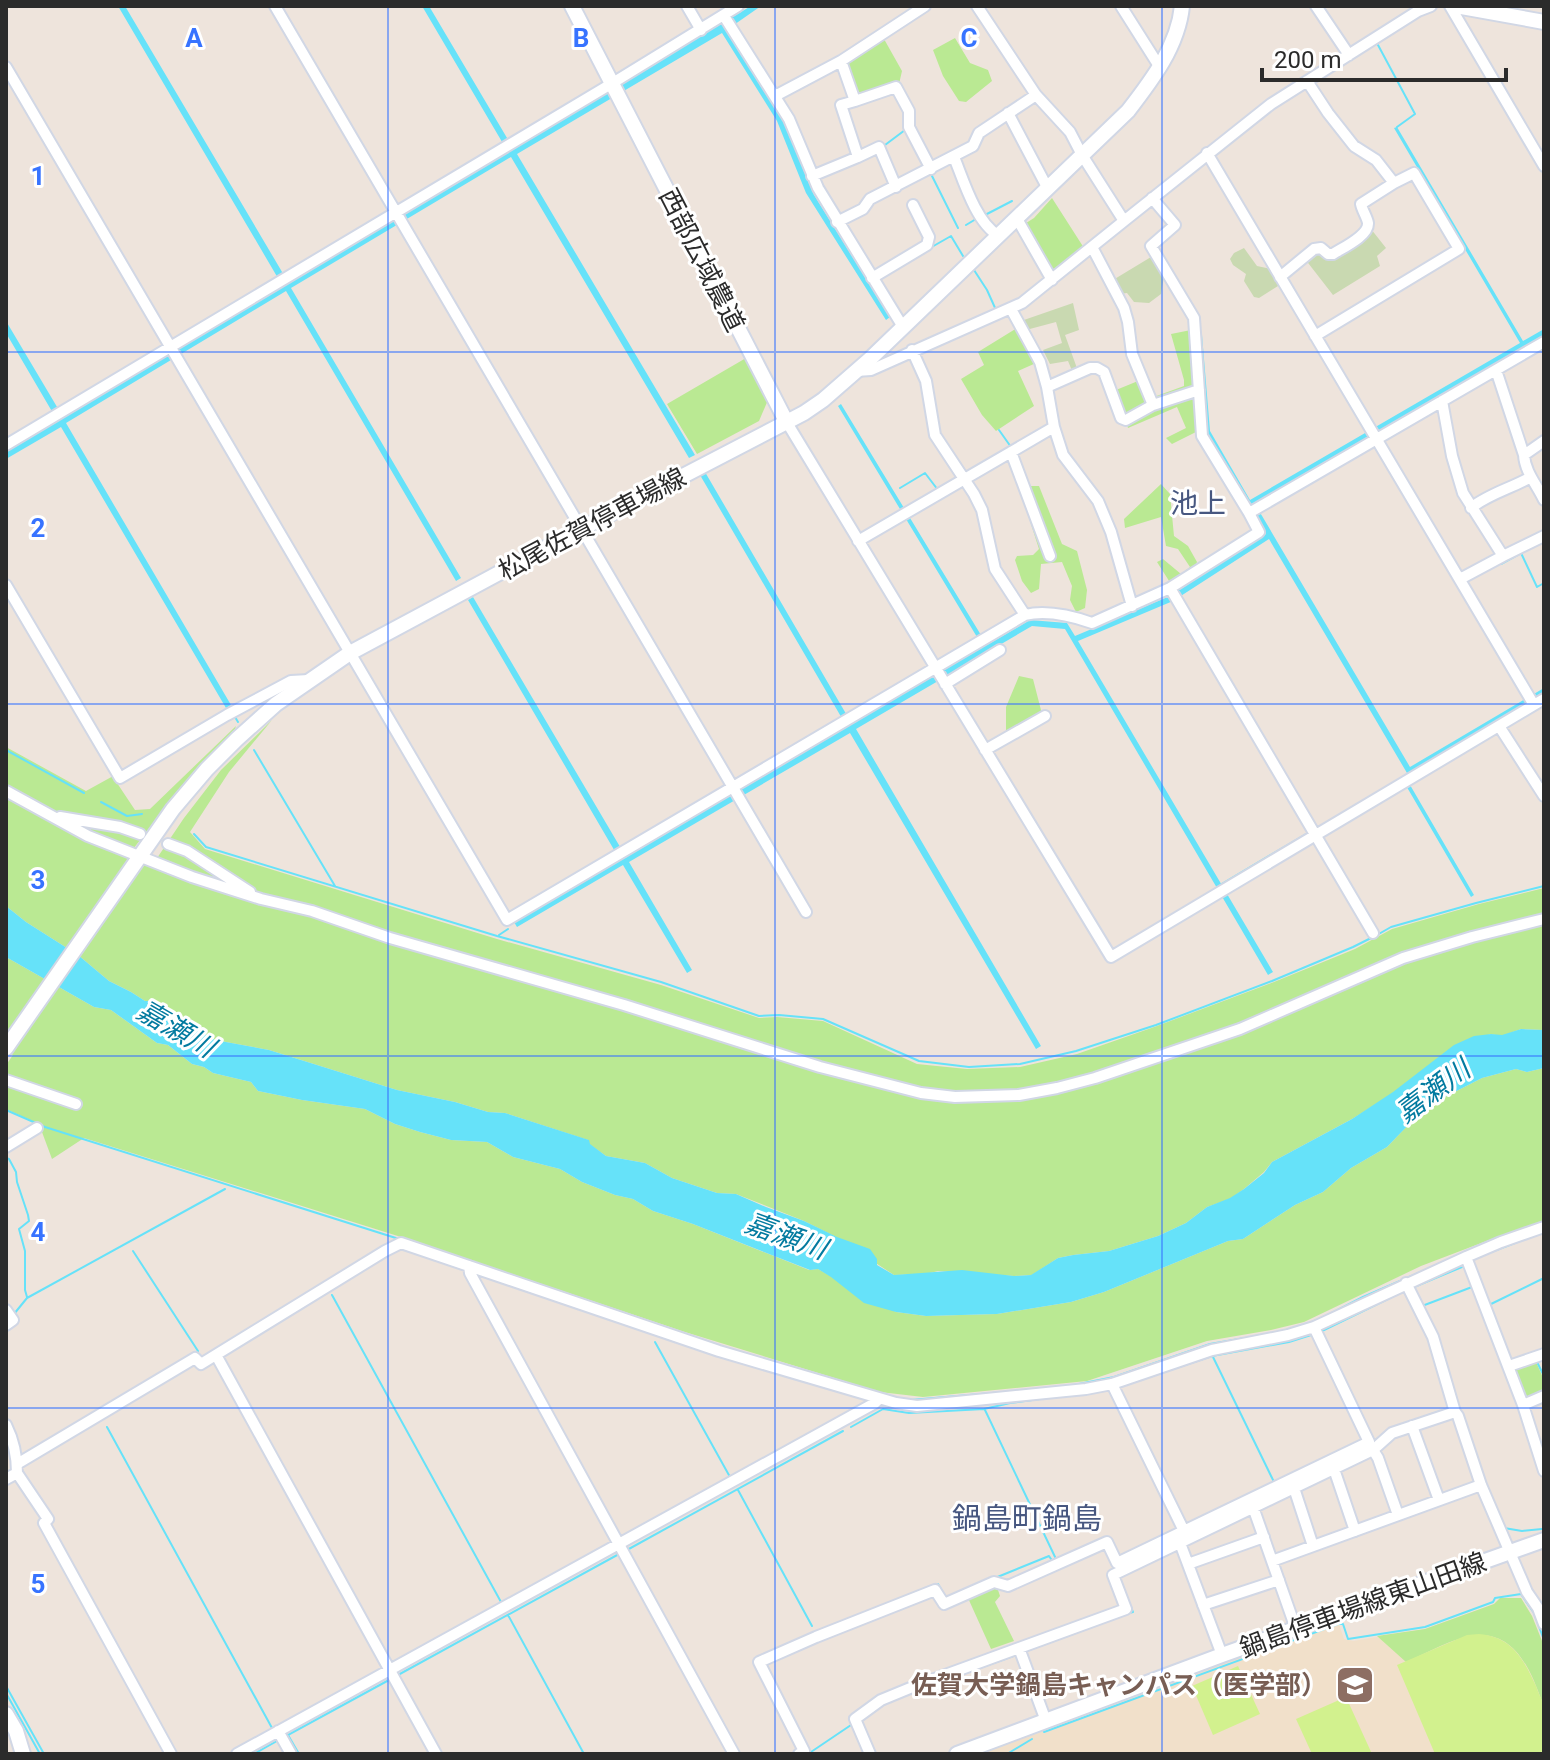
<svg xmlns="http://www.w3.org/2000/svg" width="1550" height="1760" viewBox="0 0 1550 1760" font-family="Roboto,'Noto Sans JP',sans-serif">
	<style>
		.education { fill: #f1e0ca }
		.green { fill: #bae993 }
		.cemetery { fill: #c9d9b1 }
		.pitch { fill: #d2f18e }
		.water { fill: #66e2f9 }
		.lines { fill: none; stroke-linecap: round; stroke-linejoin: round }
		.stream { stroke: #66e2f9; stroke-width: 2 }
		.street-casing { stroke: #d1d7e5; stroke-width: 14 }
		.secondary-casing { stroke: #d1d7e5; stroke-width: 18 }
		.street { stroke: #fff; stroke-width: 10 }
		.secondary { stroke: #fff; stroke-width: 14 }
		.grid { fill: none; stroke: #3773ff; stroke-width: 2; stroke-opacity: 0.55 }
		.labels { text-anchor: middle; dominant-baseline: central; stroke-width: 6; stroke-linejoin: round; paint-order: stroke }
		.street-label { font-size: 26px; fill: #2b2b2b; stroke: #fff }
		.education-label { font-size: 26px; font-weight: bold; fill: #785e54; stroke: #fff; text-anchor: end }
		.neighbourhood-label { font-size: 28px; fill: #475780; stroke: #fff }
		.water-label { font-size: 28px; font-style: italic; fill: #037ba0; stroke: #fff }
		.quarter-label { font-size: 30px; fill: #475780; stroke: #fff }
		.grid-label { font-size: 26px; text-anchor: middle; font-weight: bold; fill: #3773ff; stroke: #fff; stroke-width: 6; stroke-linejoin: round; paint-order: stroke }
	</style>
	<rect width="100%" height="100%" fill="#eee4dc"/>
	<!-- education -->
	<path class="education" d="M1500,1598H1521L1532,1616L1544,1646V1754H972L1058,1724L1338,1621L1344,1639L1353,1641L1425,1629L1494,1604Z"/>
	<!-- green -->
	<path class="green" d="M955,38L970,63L988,70L992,81L966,102L959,101L943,76L933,50Z
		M884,39L902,71L899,84L858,94L848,63Z
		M1052,198L1084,248L1051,274L1023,225L1034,218Z
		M1017,328L1036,363L1018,371L1034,406L996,431L982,415L961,379L984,365L978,352Z
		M1191,330L1198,431L1172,444L1166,438L1186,428L1177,407L1128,428L1116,390L1138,381L1151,398L1184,386V380L1171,334Z
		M746,358L768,400L759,421L697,454L667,404Z
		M1161,484L1170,494L1174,536L1188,546L1197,562L1194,570L1171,584L1157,562L1163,559L1181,574L1190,567L1178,549L1166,546L1161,517L1125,528L1124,519Z
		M1030,486H1039L1062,544L1077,551L1087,590L1085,608L1076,612L1070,600L1072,586L1062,562L1041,564L1039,589L1031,593L1022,581L1015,560L1017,556L1033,555L1039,549L1021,493Z
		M1019,676L1033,679L1042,714L1006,732V707Z
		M272,720L229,772L190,832L205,849L497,939L661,985L759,1018L777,1017L823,1021L917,1064L967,1069L1020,1067L1077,1054L1157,1026L1274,982L1355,949L1392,929L1479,904L1544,888V1030L1521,1029L1502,1036L1490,1034L1352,1119L1272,1162L1264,1172L1244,1189L1230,1199L1207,1207L1186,1223L1158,1236L1109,1251L1073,1255L1058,1258L1032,1275L1014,1276L938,1271L926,1274L894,1275L836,1237L804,1221L736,1194L717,1193L672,1178L645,1163L606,1156L589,1144L588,1140L505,1113L488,1112L455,1102L397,1090L269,1050L215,1040L163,1008L149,1001H145L131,992L109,981L78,955L26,922L6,906V747L86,791L115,775L117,783L135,810L150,809L236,726L235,729C196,770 161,812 127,857L151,867L184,818L221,770Z
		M6,957L94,1007L111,1010L157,1043L168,1045L192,1064L204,1067L213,1073L251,1082L258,1091L302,1100L365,1109L395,1124L420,1132L451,1140L487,1142L513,1157L560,1169L582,1182L615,1195L633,1199L653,1211L693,1224L809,1270L818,1269L896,1312L926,1316L997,1314L1071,1302L1104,1292L1228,1241L1243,1239L1295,1205L1323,1192L1351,1168L1387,1147L1415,1118L1435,1102L1482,1078L1516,1069L1527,1072L1544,1068V1221L1497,1237L1421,1266L1304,1322L1271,1330L1207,1341L1087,1381L923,1397L880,1392L685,1332L401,1237L84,1138L52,1159L39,1124L6,1109V1065L13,1055L6,1051Z
		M1536,1362L1544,1380V1392L1524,1401L1512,1369Z
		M997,1587L1000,1596L995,1602L1014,1641L991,1649L968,1598L984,1590Z
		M1500,1598H1521L1532,1616L1544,1646V1706C1538,1692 1534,1678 1526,1665C1494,1611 1449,1643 1406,1662L1377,1636L1425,1629L1494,1604Z"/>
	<!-- cemetery -->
	<path class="cemetery" d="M1371,229L1386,248L1377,256L1380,266L1333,295L1305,259L1321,250L1328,257Z
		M1244,248L1257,266L1271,269L1279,281L1278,286L1259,298L1254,297L1244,281L1246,274L1233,265L1230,259L1234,253Z
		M1151,257L1164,276L1161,294L1149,303L1134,302L1127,293L1119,294L1113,280Z
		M1073,303L1079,330L1065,335L1078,371L1073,373L1068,361L1050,364L1043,350L1062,343L1056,322L1026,330L1021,321Z"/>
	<!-- pitch -->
	<path class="pitch" d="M1479,1634C1512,1637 1523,1658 1536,1686C1538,1692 1541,1698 1543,1703C1547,1718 1544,1738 1544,1754H1435L1397,1665L1467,1635Z
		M1238,1666L1260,1714L1213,1735L1192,1686Z
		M1346,1697L1372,1754H1312L1296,1719Z"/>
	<!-- water -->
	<path class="water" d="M118,6H125L288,282L508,152L422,6H429L513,148L751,6H761L728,29L783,121L814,195L890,317L886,320L806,193L777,121L722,33L517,154L695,455L689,458L511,157L291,288L461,578L456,581L286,291L66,423L231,705L226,708L61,427L6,459V451L57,420L6,333V321L63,417L282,285Z
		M1397,127L1523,341L1544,329V335L1255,504L1410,767L1544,688V695L1406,778L1474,895L1471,897L1401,777L1407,773L1269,539L1173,601L1078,641L1273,972L1268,975L1065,629L1032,626L856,729L1041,1046L1036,1049L850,733L629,862L692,970L687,973L623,865L517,927L514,922L620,860L468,600L473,597L626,857L847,727L700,475L705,472L852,724L983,647L838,406L841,404L987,645L1030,620L1067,623L1075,636L1170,596L1266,534L1207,433L1200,336L1202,335L1210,431L1250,500L1520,343L1394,128Z
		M6,906L26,922L78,955L109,981L131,992L145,1001H149L163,1008L215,1040L269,1050L397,1090L455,1102L488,1112L505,1113L589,1140L590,1144L606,1156L645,1163L672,1178L717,1193L736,1194L766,1207L804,1221L837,1237L870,1249L877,1259V1265L894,1275L962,1270L1014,1276L1031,1275L1058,1258L1073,1255L1109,1251L1158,1236L1186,1223L1207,1207L1230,1198L1244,1189L1264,1173L1272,1162L1352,1119L1393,1092L1454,1045L1474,1036L1491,1034L1502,1035L1521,1029L1544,1030V1068L1527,1072L1516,1069L1482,1078L1435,1102L1415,1118L1387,1147L1351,1168L1323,1192L1295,1205L1243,1239L1228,1241L1104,1292L1071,1302L997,1314L926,1316L896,1312L864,1303L831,1277L818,1269L810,1270L693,1224L653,1211L633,1199L615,1195L582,1182L560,1169L513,1157L487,1142L451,1140L420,1132L395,1124L365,1109L302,1100L258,1091L251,1082L213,1073L204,1067L192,1064L168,1045L157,1043L111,1010L94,1007L6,957Z"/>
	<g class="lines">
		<!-- stream -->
		<path class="stream" d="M1378,45L1415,114L1397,127
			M885,145L905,130
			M930,172L958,228
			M985,215L1012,201
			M966,225L976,219
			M930,248L951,236L963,256
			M974,270L987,290L996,310
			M999,430L1011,447L1009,448
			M900,488L925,473L938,490
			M1501,564L1521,553L1537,587L1544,583
			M235,717L238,722
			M6,750L84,793
			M254,750L335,886
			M101,802L127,816L142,814
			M1317,828L1376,793
			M194,834L206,847L497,936L661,982L759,1016L779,1015L823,1019L919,1061L969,1067L1020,1064L1076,1051L1156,1025L1272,981L1353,947L1371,938
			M1220,885L1308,833
			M499,935L508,929
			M1377,935L1391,927L1476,903L1544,886
			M6,1110L45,1127L399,1239
			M6,1158L9,1159L16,1172L17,1182L28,1215L29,1221L19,1229L25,1251V1290L27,1297
			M1534,1236L1544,1232
			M133,1251L198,1351
			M1478,1257L1520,1241
			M1416,1293L1414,1287L1462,1267
			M332,1295L501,1602
			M1422,1306L1472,1287
			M1489,1306V1305L1544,1278
			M14,1314L27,1298L225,1189
			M1328,1315L1363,1297L1446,1261
			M1302,1326L1322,1318
			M1322,1331L1400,1293
			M655,1342L730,1477
			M1213,1357L1274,1482
			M1537,1362L1544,1376
			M1074,1385L1114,1377L1210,1344L1245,1338
			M1119,1387L1212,1356L1289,1342L1311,1335
			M1527,1398L1544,1390
			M911,1400L1040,1389
			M985,1410L1056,1559
			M107,1427L272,1728
			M851,1427L883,1409L909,1413L984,1409L1010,1403L1105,1390
			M1372,1443L1389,1429L1449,1408
			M1478,1461L1486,1485
			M738,1490L812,1626
			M1504,1528L1522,1531L1542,1529
			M627,1550L843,1431
			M1119,1577L1133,1612L1129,1613
			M995,1578L1049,1556L1053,1562
			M938,1584L946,1598
			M508,1615L584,1754
			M1026,1651L1078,1632
			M398,1675L619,1554
			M6,1686L44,1754
			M915,1691L1016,1655
			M6,1693L40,1754
			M1044,1732L1338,1624H1343L1348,1639L1425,1627L1493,1602L1495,1598L1521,1594L1534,1613L1544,1640
			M288,1735L299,1754
			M286,1736L389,1680
			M254,1754L277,1741
			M808,1754L851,1725
			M1007,1754L1032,1739"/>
		<!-- street casing -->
		<g class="street-casing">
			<path id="street" d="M275,6L806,912
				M687,6L701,30
				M977,6L1036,95L1070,132L1082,155L1124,221L1271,104L1418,11L1431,6
				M1121,6L1159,66
				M1316,6L1349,55
				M1450,6L1544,166
				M724,16L789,119L818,188L903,327
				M841,61L855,101L896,87L909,111V127L931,169
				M6,67L507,920L1025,615C1046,610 1072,616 1092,623L1170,588L1259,532L1249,513L1202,436L1194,318L1151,246L1175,225L1152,198
				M775,96L841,61L925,6
				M1008,113L1047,187
				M1207,153L1534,705
				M858,157L879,147L896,187
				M954,157C963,179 976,223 998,235
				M812,176L858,157L841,105L855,101
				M1016,217L1052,280
				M837,222L863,209L870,199L973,146L979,133L1036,95
				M1092,247L1124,308L1128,322L1132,354L1153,405L1199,390
				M1280,277L1314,249L1321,248L1328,254H1333C1342,248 1369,236 1368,223C1367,217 1362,210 1361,204L1394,183L1376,160L1354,146L1328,113L1307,81
				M872,278L927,245L929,237L913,205
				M1011,309L1040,362L1047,387L1054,427L1063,455L1098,501L1111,532L1132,606
				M1315,336L1459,249L1414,173L1394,183
				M912,350L926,381L935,435L974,494L982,510L995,569L1025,615
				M1496,370L1524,455C1525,472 1537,485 1544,500
				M856,371L871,370L1022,303L1124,221
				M1047,387L1090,368H1097L1104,372L1121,418L1126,420L1153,405
				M1442,401L1452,456L1463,493L1503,556L1460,579
				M786,421L1111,957L1544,699
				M6,445L611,84L738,6
				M1011,452L1050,556
				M1524,455L1544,441
				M1471,508C1488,494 1512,488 1531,477
				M1249,513L1544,342
				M858,541L1054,427
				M1503,556L1544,536
				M6,585L120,778L227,715L291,681L309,680
				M1170,588L1373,933
				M945,684L1000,650
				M1499,726L1544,796
				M985,750L1045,716
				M6,791L88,836L192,877L261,899L312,911L390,938L624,1005L820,1067L921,1093L955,1097L1019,1095L1057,1088L1095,1078L1240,1029L1403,958L1472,937L1544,919
				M60,817L120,827L140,834
				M168,844L187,851L250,892
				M6,1080L76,1104
				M6,1147L37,1128
				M1466,1257L1523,1405L1544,1471
				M469,1266L470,1273L734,1754
				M1406,1283L1433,1337L1455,1412
				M6,1310L13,1320L6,1325
				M216,1355L436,1754
				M1509,1366L1544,1354
				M1112,1384L1184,1531
				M1523,1405L1544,1396
				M6,1425C13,1439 17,1457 17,1473L48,1519L44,1523L171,1754
				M1412,1426L1439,1500
				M1373,1450L1378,1458L1398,1515
				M17,1464L195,1358L201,1364L385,1251L401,1243L719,1351L896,1403L917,1406L1086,1389L1112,1384L1212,1350L1288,1335L1314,1327L1466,1257L1501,1242L1544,1227
				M1334,1469L1355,1531
				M6,1479L17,1473
				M1294,1488L1313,1546
				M1253,1507L1296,1629
				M1180,1543L1222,1655
				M1272,1561L1481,1485
				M1188,1564L1264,1537
				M1203,1605L1279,1580
				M1019,1648L1046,1721
				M278,1731L291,1754
				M237,1754L875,1403L879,1399
				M799,1754L804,1751L759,1662L816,1637L935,1590L944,1604L994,1582L1008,1586L1107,1542L1117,1563L1369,1442L1314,1327
				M870,1754L855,1719L881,1700L915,1686L1126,1609L1113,1575L1373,1450L1392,1433L1455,1412L1458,1416L1481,1485L1527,1592L1538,1608L1544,1624"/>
		</g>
		<!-- secondary casing -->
		<g class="secondary-casing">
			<path id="secondary" d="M572,6L786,421
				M1456,6L1544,22
				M6,1048L173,809L207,769L237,739L276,704L350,653L581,529L804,413L823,400L870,359L1128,111C1152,80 1178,46 1182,6
				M6,1714L16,1731L23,1754
				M957,1754L1222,1655L1544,1540"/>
		</g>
		<!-- street -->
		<use href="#street" class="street"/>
		<!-- secondary -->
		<use href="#secondary" class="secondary"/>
	</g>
	<!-- grid -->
	<path class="grid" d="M388,6V1754M775,6V1754M1162,6V1754M6,352H1544M6,704H1544M6,1056H1544M6,1408H1544"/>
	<!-- icons -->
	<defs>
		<g id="university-square" transform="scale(2)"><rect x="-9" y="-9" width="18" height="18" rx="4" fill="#8d6e63" stroke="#fff"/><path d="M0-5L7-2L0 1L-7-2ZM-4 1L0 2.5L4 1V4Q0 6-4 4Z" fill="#fff"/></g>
	</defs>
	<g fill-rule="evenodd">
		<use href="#university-square" x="1355" y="1685"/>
	</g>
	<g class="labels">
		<!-- street labels -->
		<g class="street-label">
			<text transform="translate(702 260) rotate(63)">西部広域農道</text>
			<text transform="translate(592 524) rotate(-28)">松尾佐賀停車場線</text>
			<text transform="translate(1363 1605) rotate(-20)">鍋島停車場線東山田線</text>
		</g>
		<!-- education labels -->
		<g class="education-label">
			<text x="1327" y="1685">佐賀大学鍋島キャンパス（医学部）</text>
		</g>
		<!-- neighbourhood labels -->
		<g class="neighbourhood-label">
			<text x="1198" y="503">池上</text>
		</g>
		<!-- water labels -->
		<g class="water-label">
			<text transform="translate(176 1029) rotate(30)">嘉瀬川</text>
			<text transform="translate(1433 1091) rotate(-37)">嘉瀬川</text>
			<text transform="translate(786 1236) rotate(20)">嘉瀬川</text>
		</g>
		<!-- quarter labels -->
		<g class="quarter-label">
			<text x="1027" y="1518">鍋島町鍋島</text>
		</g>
	</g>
	<g class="grid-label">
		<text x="194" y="47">A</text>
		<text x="581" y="47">B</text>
		<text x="969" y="47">C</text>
		<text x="38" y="185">1</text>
		<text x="38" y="537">2</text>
		<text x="38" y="889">3</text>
		<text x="38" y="1241">4</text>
		<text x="38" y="1593">5</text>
	</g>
	<!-- border -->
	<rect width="1550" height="1760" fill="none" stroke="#2b2b2b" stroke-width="16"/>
	<!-- scale -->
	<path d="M1262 68v12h244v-12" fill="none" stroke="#2b2b2b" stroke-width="4"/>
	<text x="1274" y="68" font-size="24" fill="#2b2b2b" stroke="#ffffff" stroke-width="6" paint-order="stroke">200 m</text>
</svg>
